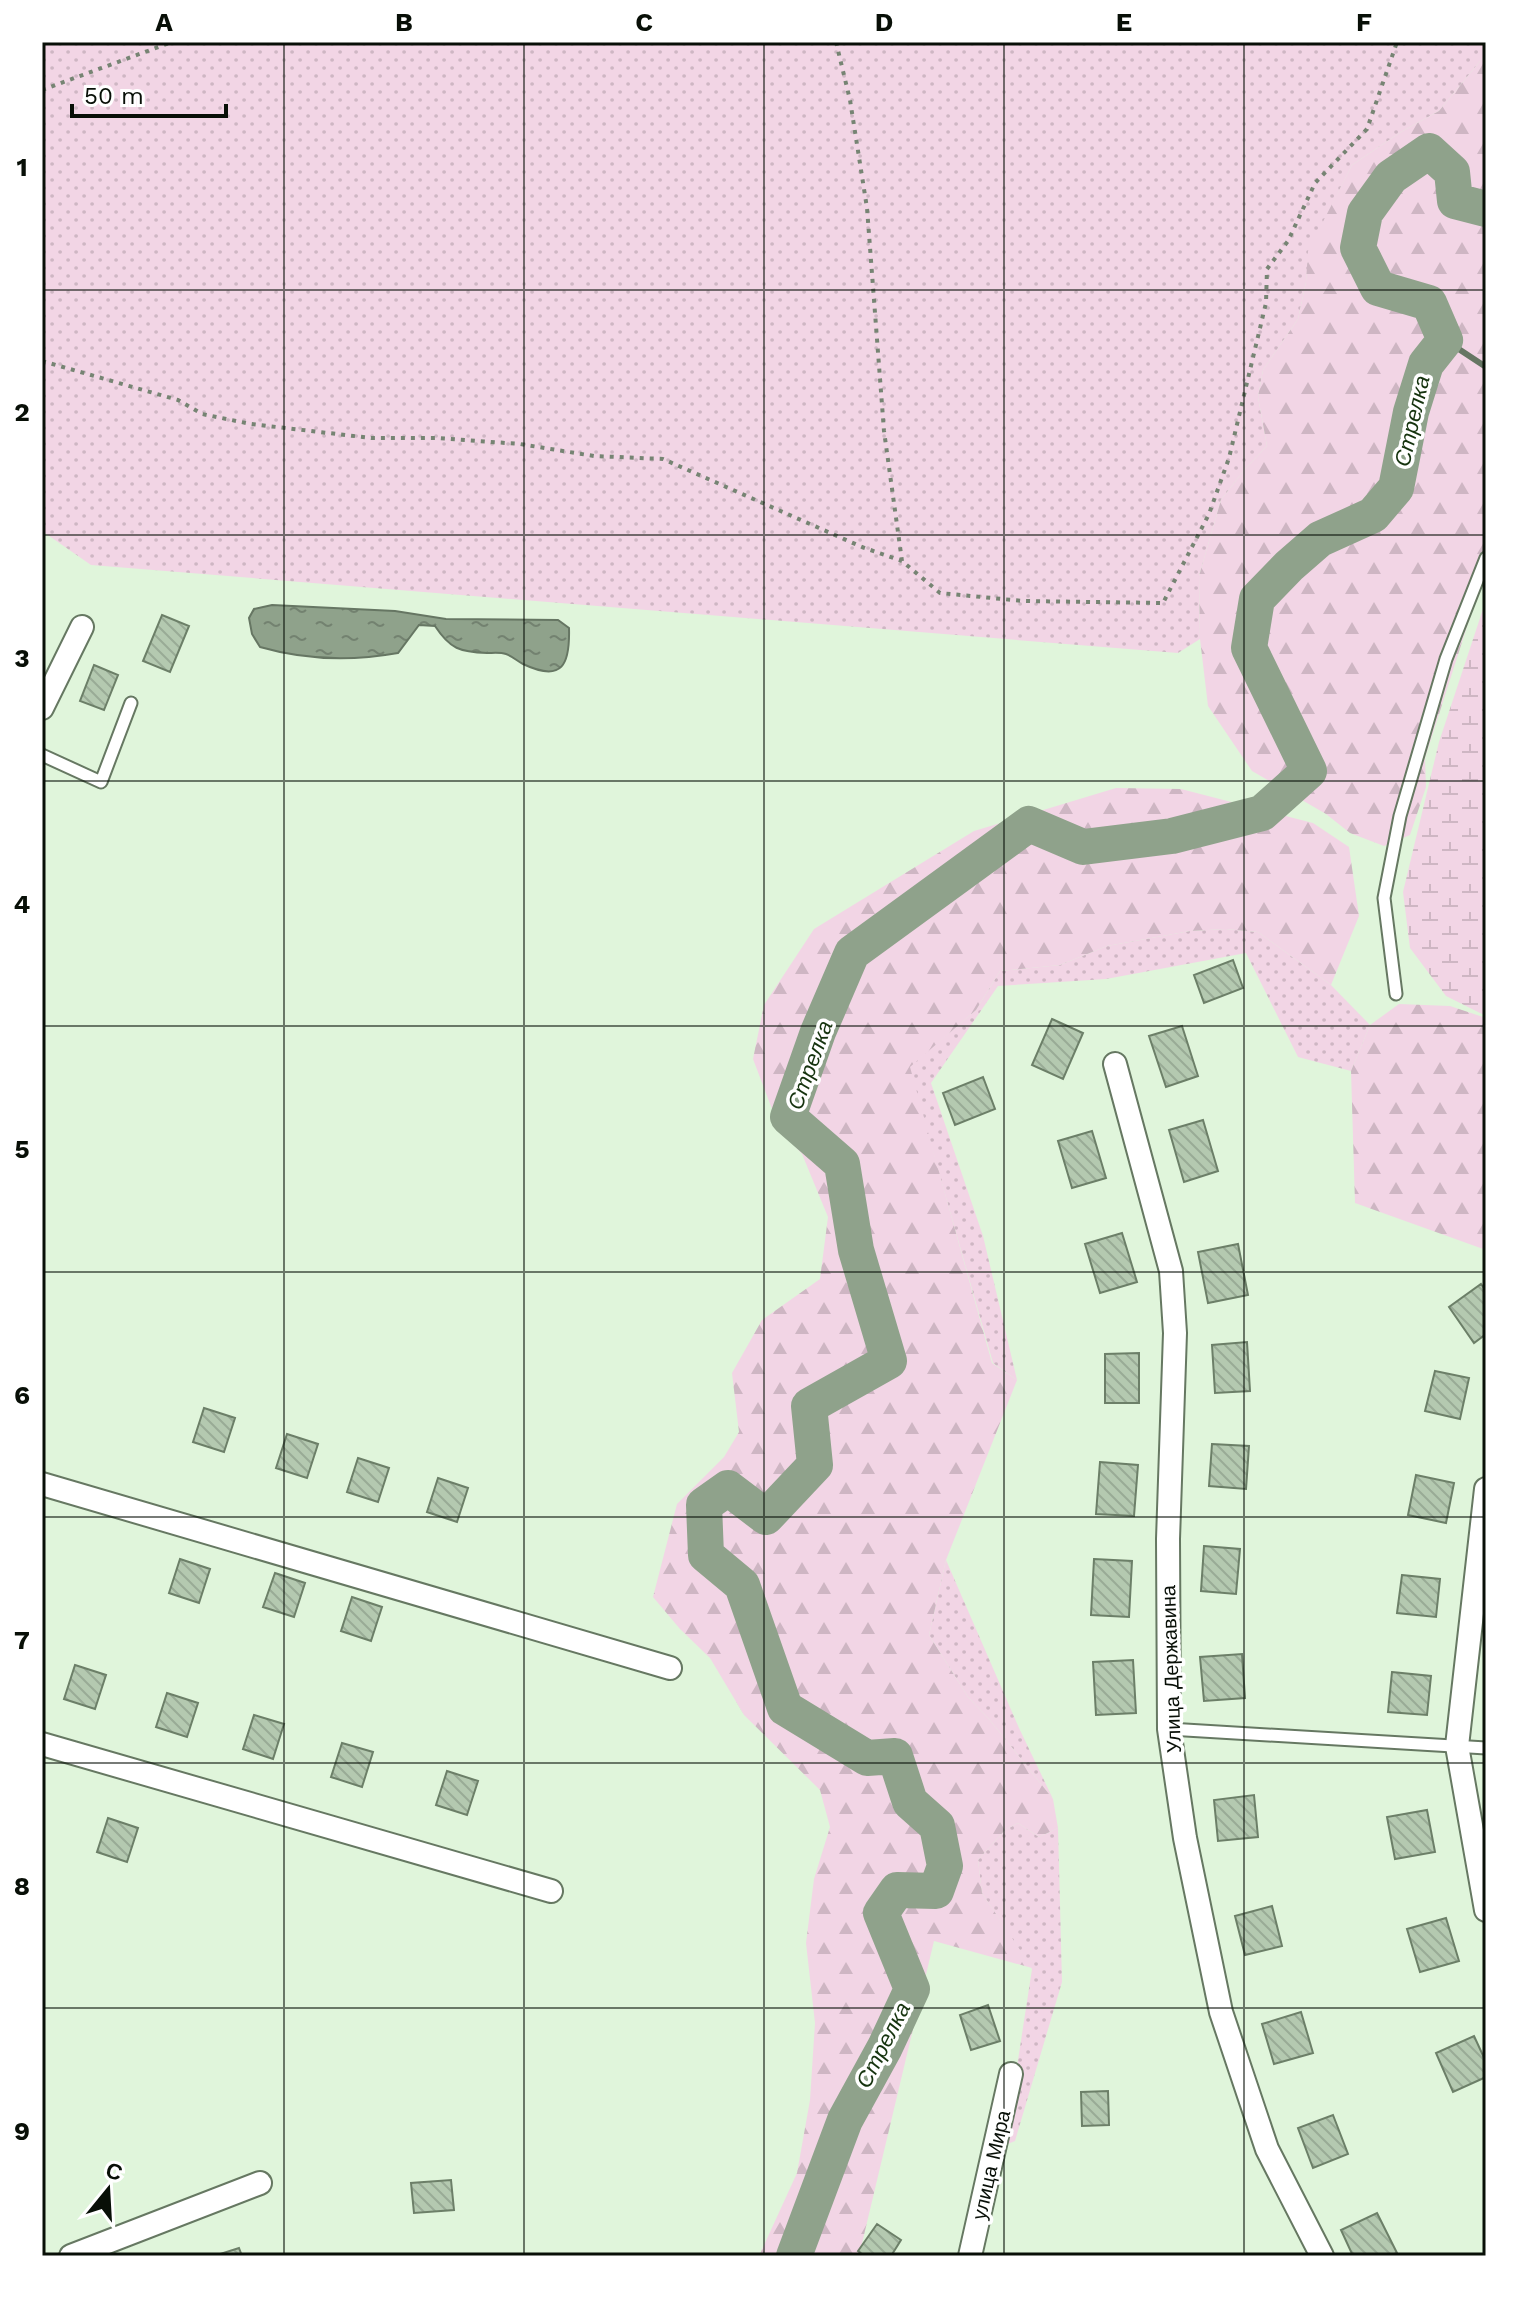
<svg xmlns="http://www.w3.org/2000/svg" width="1528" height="2298" viewBox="0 0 1528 2298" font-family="'Work Sans',sans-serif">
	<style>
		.green { fill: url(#green-dots) }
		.forest { fill: url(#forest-firs) }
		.wetland { fill: url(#wetland-marsh) }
		.water { fill: url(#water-ripples); stroke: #667663; stroke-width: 2 }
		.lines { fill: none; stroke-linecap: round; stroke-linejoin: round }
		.stream { stroke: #667663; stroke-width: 6 }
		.river { stroke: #8fa28b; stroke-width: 36 }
		.building { fill: url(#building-back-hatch); stroke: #6c7f68; stroke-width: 2 }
		.service-casing { stroke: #667862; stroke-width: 15 }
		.minor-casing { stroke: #667862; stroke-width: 26 }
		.path { stroke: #768473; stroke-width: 4; stroke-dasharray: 4 6; stroke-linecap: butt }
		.service { stroke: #fff; stroke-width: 11 }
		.minor { stroke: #fff; stroke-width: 22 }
		.grid { fill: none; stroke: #080f07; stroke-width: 2; stroke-opacity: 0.55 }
		.labels { text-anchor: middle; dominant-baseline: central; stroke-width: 7; stroke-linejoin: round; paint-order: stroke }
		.street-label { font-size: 20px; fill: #080f07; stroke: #fff }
		.water-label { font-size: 22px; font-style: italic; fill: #15330e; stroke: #fff }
		.neatline { fill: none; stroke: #080f07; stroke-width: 3 }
		.grid-label { font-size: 26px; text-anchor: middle; font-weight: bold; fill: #080f07 }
	</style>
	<defs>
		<pattern id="green-dots" width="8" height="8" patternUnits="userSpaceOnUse" patternTransform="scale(2)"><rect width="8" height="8" fill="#f2d5e5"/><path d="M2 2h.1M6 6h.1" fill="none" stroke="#ceb6c3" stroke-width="1.8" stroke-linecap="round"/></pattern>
		<pattern id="forest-firs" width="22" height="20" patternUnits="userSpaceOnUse" patternTransform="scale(2)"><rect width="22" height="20" fill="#f2d5e5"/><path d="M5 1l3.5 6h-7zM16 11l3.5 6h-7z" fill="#ceb6c3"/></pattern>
		<pattern id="wetland-marsh" width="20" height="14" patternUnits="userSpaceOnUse" patternTransform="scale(2)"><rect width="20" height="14" fill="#f2d5e5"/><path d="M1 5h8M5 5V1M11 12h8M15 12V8" fill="none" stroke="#ceb6c3"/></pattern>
		<pattern id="water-ripples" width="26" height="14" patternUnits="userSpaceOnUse" patternTransform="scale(2)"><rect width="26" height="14" fill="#8fa28b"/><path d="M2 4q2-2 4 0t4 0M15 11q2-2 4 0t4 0" fill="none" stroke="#738270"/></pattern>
		<pattern id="building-back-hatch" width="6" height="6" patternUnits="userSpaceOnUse" patternTransform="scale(2)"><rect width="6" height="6" fill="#b4c9b0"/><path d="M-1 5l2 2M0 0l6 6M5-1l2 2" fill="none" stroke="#99ab96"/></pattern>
	</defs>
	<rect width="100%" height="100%" fill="#e0f5db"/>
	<!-- green -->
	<path class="green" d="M42,42H1486V54L1439,111L1401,132L1352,165L1309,251L1306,282L1298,319L1263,370L1258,397L1267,446L1245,469L1221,500L1199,576L1200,639L1178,653L91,565L42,531Z
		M1225,929L1258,932L1331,985L1370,1025L1351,1071L1298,1057L1246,953L1106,979L998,986L931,1083L983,1236L1017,1380L993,1363L909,1067L976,1010L1000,971L1060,965L1107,946L1190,931Z
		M946,1560L1019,1728L1053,1799L989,1719L968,1697L929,1635Z
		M1018,1823L1039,1837L1058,1828L1062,1982L1015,2141L1005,2145L1032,1969L982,1893L978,1860L1005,1830Z"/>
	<!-- forest -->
	<path class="forest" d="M1486,54V567L1425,758L1426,787L1410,835L1384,846L1350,833L1326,814L1252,771L1208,706L1200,639L1199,576L1221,500L1245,469L1267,446L1258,397L1263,370L1298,319L1306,282L1308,251L1352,165L1401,132L1439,111Z
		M1116,788L1181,789L1313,823L1349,847L1359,916L1331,985L1258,932L1225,929L1190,931L1107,946L1060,965L1000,971L976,1010L910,1067L992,1363L1017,1380L946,1560L929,1635L968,1697L989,1719L1053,1799L1058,1828L1039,1837L1018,1823L1005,1830L978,1860L982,1893L1032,1968L934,1941L859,2256H759L797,2173L810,2100L815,2023L806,1943L814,1879L830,1827L820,1790L744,1715L710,1658L680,1629L653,1597L677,1504L724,1457L739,1432L732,1373L762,1320L820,1279L828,1217L802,1154L780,1130L753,1059L764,1005L814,929L974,831Z
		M1399,1004L1450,1006L1486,1018V1250L1355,1203L1351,1071L1370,1025Z"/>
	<!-- wetland -->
	<path class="wetland" d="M1486,600V1016L1446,996L1410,948L1403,892L1439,742Z"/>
	<!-- water -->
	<path class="water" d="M272,605L395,611L446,619L558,620L569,628C570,664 563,683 523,664C517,661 512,656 506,654C500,652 493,653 487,653C460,652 450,649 435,626L419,625L398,653C353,661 305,660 260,647L252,634L249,618L254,609Z"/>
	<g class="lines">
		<!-- stream -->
		<path class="stream" d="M1445,340L1486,367"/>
		<!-- river -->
		<path class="river" d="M794,2256L845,2120L885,2047L912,1989L881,1913L897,1890L936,1891L945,1866L937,1826L910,1802L895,1756L867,1758L785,1708L742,1585L706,1555L704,1505L728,1488L766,1517L815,1465L809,1406L889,1361L856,1250L842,1164L788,1117L818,1032L852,953L1029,824L1083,847L1172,836L1262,813L1309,771L1249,648L1257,599L1289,566L1320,539L1373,515L1396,488L1411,412L1426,364L1445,340L1429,303L1378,288L1358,248L1365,213L1391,177L1429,151L1452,172L1455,201L1486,209"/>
	</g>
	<!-- building -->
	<path class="building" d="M162,615L189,626L170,672L143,661Z
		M94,665L118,675L104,710L80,701Z
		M1233,960L1243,988L1204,1003L1194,975Z
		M1052,1019L1083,1033L1063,1079L1032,1065Z
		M1182,1026L1198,1076L1166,1087L1149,1036Z
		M983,1077L995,1109L955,1125L943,1093Z
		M1203,1120L1218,1171L1184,1182L1169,1130Z
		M1092,1131L1106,1178L1072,1188L1058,1141Z
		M1122,1233L1137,1282L1100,1293L1085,1244Z
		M1238,1244L1248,1295L1208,1303L1198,1252Z
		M1481,1284L1486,1291V1334L1474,1343L1449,1307Z
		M1247,1342L1250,1391L1215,1393L1212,1345Z
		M1139,1353V1403H1105V1354Z
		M1435,1371L1469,1378L1460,1419L1425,1411Z
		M204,1408L235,1418L224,1452L193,1442Z
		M287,1434L318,1444L307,1478L276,1468Z
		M1212,1444L1249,1446L1246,1489L1209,1486Z
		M358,1458L389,1468L378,1502L347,1492Z
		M1100,1462L1138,1465L1134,1516L1096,1514Z
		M1416,1475L1454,1483L1446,1523L1408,1515Z
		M438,1478L468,1488L457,1522L427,1512Z
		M1204,1546L1240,1549L1236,1594L1201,1591Z
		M180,1559L210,1569L199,1603L169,1593Z
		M1094,1559L1132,1561L1129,1617L1091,1615Z
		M275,1573L305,1583L294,1617L263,1607Z
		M1402,1575L1440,1579L1436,1617L1397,1613Z
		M352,1597L382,1607L371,1641L341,1631Z
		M1242,1654L1245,1698L1204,1701L1200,1657Z
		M1133,1660L1136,1713L1096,1715L1093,1662Z
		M75,1665L106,1675L95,1709L64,1699Z
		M1392,1672L1431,1676L1427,1715L1388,1712Z
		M167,1693L198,1703L187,1737L156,1727Z
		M254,1715L284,1724L273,1759L243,1749Z
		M342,1743L373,1752L362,1787L331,1777Z
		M447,1771L478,1781L467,1815L436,1805Z
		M1254,1795L1258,1837L1218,1841L1214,1800Z
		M1427,1810L1435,1852L1395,1859L1387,1817Z
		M108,1818L138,1828L127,1862L97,1852Z
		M1272,1906L1282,1946L1245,1955L1235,1916Z
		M1446,1918L1459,1961L1420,1972L1407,1929Z
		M988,2005L1000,2041L971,2050L960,2015Z
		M1301,2012L1313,2053L1274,2064L1262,2024Z
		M1474,2036L1486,2062V2077L1453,2092L1436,2053Z
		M1108,2091L1109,2125L1082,2126L1081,2092Z
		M1333,2115L1348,2154L1313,2168L1298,2128Z
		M451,2180L454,2210L414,2213L411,2183Z
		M1377,2213L1397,2253L1389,2256H1353L1341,2230Z
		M877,2224L901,2240L891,2256H864L858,2251Z
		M239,2248L242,2256H214Z"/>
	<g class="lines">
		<!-- service casing -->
		<g class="service-casing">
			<path id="service" d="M42,755L101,782L131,703
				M1396,994L1384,898L1400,816L1446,659L1486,558
				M1169,1729L1486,1748"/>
		</g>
		<!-- minor casing -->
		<g class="minor-casing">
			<path id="minor" d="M42,708L82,627
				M1115,1064L1171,1271L1175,1333L1168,1539L1169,1729L1185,1838L1221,2012L1267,2149L1322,2256
				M42,1484L670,1668
				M1486,1489L1457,1746L1486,1910
				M42,1744L551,1891
				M71,2256L260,2183
				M970,2256L1011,2074"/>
		</g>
		<!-- path -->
		<path class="path" d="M836,42L850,100L867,208L884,431L902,561L940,593L1023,601L1163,603L1209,514L1229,458L1266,303L1267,269L1288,241L1315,183L1367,129L1397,42
			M42,90L172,42
			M42,361L178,400L202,414L251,424L371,438H437L520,444L594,456L663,459L862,547L902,561"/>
		<!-- service -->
		<use href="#service" class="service"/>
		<!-- minor -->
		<use href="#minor" class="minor"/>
	</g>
	<!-- grid -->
	<path class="grid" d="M284,42V2256M524,42V2256M764,42V2256M1004,42V2256M1244,42V2256M42,290H1486M42,535H1486M42,781H1486M42,1026H1486M42,1272H1486M42,1517H1486M42,1763H1486M42,2008H1486"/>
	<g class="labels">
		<!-- street labels -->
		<g class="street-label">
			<text transform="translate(1171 1669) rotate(-92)">Улица Державина</text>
			<text transform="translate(991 2165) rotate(-77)">улица Мира</text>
		</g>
		<!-- water labels -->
		<g class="water-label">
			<text transform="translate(1412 421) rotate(-77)">Стрелка</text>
			<text transform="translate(810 1065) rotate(-70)">Стрелка</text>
			<text transform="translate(883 2045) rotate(-63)">Стрелка</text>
		</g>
	</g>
	<!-- border -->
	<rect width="1528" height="2298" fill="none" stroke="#ffffff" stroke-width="88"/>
	<!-- north arrow -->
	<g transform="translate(108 2190) rotate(18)" stroke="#ffffff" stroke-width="6" paint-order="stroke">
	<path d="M0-6L14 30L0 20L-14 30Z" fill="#080f07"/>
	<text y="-12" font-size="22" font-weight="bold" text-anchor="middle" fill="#080f07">С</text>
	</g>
	<!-- scale -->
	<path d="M72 104v12h154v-12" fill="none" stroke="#080f07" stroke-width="4"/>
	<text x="84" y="104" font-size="24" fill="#080f07" stroke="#ffffff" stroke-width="6" paint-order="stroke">50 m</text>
	<rect x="44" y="44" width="1440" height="2210" class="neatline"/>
	<g class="grid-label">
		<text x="164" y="31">A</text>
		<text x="404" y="31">B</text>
		<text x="644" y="31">C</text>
		<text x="884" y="31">D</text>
		<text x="1124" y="31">E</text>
		<text x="1364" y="31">F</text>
		<text x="22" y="176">1</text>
		<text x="22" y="421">2</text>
		<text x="22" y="667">3</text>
		<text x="22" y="913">4</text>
		<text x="22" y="1158">5</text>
		<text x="22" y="1404">6</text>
		<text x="22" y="1649">7</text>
		<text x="22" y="1895">8</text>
		<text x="22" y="2140">9</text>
	</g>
</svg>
